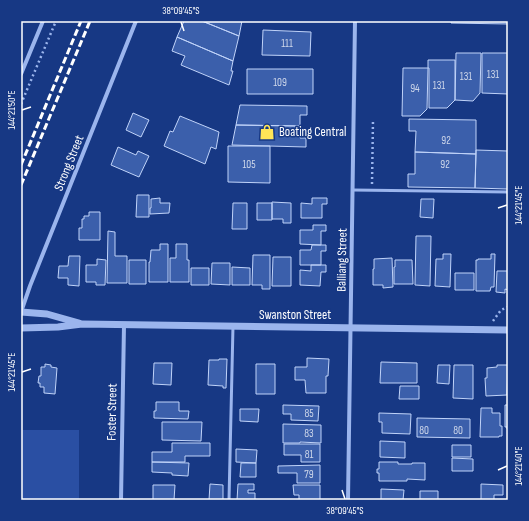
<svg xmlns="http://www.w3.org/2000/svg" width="529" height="521" viewBox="0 0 529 521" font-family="'Sofia Sans Condensed',sans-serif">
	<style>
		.green { fill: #2a4fa3 }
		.building { fill: #3b5fab; stroke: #c0d3f9 }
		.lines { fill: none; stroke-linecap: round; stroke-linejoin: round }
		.path { stroke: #9bb5ed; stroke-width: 2.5; stroke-dasharray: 2 3; stroke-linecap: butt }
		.service { stroke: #9bb5ed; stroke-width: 3 }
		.minor { stroke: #9bb5ed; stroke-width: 4 }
		.tertiary { stroke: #9bb5ed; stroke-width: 7 }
		.rail { stroke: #fff; stroke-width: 3; stroke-dasharray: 7 3; stroke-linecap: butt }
		.ticks { fill: none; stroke: #fff; stroke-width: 1.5 }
		.labels { text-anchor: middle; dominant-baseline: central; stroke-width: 3; stroke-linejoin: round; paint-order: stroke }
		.number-label { font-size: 11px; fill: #ced7ea }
		.poi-label { font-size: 13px; fill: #fff; stroke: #173884; text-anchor: start }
		.street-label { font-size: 13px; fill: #fff; stroke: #173884 }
		.neatline { fill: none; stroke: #fff; stroke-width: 1.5 }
		.ticks-label { font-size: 10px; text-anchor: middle; fill: #fff }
	</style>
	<rect width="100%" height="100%" fill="#173884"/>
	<!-- green -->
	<path class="green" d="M21,430H79V500H21Z"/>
	<!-- building -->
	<path class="building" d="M184,21H202L239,36L233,61L177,37Z
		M202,21H242L239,36Z
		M451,21H508V24L451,23Z
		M263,30L311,32L310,56L262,55Z
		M177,37L233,61L231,71H233L229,85L181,65L185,56L172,51Z
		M456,53H481L480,93L473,101L455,100Z
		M482,53H508V94L482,93Z
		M428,60H455V100L447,108H429V68H428Z
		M403,68H428L427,109L420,116H402Z
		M247,69H313V94H247Z
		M240,105L307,106V115H300V126L236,125Z
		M133,113L149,120L141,137L126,130Z
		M180,116L219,132L216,149L211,147L205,164L164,146L170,131L173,132Z
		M409,119L476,120V154L415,152L416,131H409Z
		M236,125L300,126V138H306V147L232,145Z
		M228,146H270V183L228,182Z
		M118,147L136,155L138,151L149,156L139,177L111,165Z
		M476,150L508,151V189L475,188Z
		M415,152L476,154L475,188L408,187V174H415Z
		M137,195H149V217H136Z
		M160,198V203H170L169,213L150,214V208H151V199Z
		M312,198H327V204H322V218H301V203L312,204Z
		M421,199H434L433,218L420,217Z
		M272,202L291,203V223H283V219H272Z
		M233,203H247V229H232Z
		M257,203H272V220H257Z
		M89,212H100V240H79V228H82V219H84V216H89Z
		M313,225H326V231H321V245L300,244V230H313Z
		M108,231L115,232V256H127V283H107Z
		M416,236H431L430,286L415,285Z
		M160,244H168V282H149V262H150L151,250H160Z
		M176,244H187V260H189V282H170V258H176Z
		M312,245H326V251H321V265H300V250H311Z
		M443,254H451L450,287L435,286L436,259H443Z
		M491,254H495L494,287H491L490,291H476V260H478V259H491Z
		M253,255H270V289H262V285H252Z
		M69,256H80L79,286L68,285V278H58L59,266H68Z
		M273,257H291V286H272Z
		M392,258L393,287L383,288V285H373V269H374V259Z
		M97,259L106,260L105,285H96V282H86V265H97Z
		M129,260H146V284H129Z
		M395,260H412L413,284H394V267H395Z
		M212,263H230V285L211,284Z
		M311,265H326V272H321L320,286L300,285V270L311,271Z
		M232,267L250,268V285H232Z
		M191,268H209V285H191Z
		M497,271H508V290L505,289V293L496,292Z
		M455,273H474V290H455Z
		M307,358L329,359L328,376H326V393H306L305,380H295V367H307Z
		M219,359H227L226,388H223V386L208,385L209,360H219Z
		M381,362L417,363V383H380Z
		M154,363H172L171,385L153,384Z
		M45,364L51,365V367L57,368L55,394L44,393V387H40V383H38L39,376H41V367H45Z
		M256,364H275V394H256Z
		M438,365H450L449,384L437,383Z
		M454,365H473V399L453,398Z
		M497,365H508L507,395L486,396L485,378H487V368L497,367Z
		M400,386H419V399H399Z
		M156,402H179V411H189L188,419L154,418V411H156Z
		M283,405L319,406L318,421L291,420V414H283Z
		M505,405H508V429H507V427H505Z
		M481,408H492V413H500V426H502V436H499V437H480Z
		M240,409H259L258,422L240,421Z
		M379,413L411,414L410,434L382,433V422H379Z
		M417,418L470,419V438L417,437Z
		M162,422H202L201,441L162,440Z
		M283,424L321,425V443L300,442V443H283Z
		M380,441L405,442V458L380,457Z
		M172,443H210V456H185V462H152V452H172Z
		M284,444H320V462H301V455H284Z
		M452,445H471V457H452Z
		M236,449L257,450L256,463L236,462Z
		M452,458L473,459V471H452Z
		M152,462L189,463L188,476L172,475V473L152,472Z
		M379,462H398V464H412V463H425V480L407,479V481H379V473H377V469H379Z
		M241,463H256V477H240Z
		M320,465V483H297V473H278V466Z
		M210,484L223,485V500H209Z
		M238,484H254V490H248V493H255V500H237Z
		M481,484L503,485V495H494V500H481Z
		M153,485H175L174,500H153Z
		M293,485H320V500H299V495H294Z
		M381,489L404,490L403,500H381Z
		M420,491H438V500H420Z"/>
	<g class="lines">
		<!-- path -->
		<path class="path" d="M21,104L56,21
			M372,184L373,119
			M493,321L501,310L508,307"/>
		<!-- service -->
		<path class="service" d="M353,190L508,192
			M229,500L233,326"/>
		<!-- minor -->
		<path class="minor" d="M21,74L43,21
			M21,312L30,286L136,21
			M121,500L124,325
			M348,500L355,21"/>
		<!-- tertiary -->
		<path class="tertiary" d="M21,312L47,314L79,323
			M21,328L58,327L82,324L508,330"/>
		<!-- rail -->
		<path class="rail" d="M21,165L81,21
			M21,185L90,21"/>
	</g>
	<!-- ticks -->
	<path class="ticks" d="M181,22L184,31M22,110L31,107M498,208L507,205M22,372L31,369M498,470L507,466M342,490L345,499"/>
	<!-- icons -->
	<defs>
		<g id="shop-bare" transform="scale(1.2)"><path d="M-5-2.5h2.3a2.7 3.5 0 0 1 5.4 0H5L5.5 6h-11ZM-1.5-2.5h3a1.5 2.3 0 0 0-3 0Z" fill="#ffe557" stroke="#173884" stroke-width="2.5" paint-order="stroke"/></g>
	</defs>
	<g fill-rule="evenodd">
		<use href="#shop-bare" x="267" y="132"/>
	</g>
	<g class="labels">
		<!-- number labels -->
		<g class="number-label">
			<text x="287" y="43">111</text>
			<text x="493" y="74">131</text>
			<text x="466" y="76">131</text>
			<text x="280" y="82">109</text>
			<text x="439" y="85">131</text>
			<text x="415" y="88">94</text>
			<text x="446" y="140">92</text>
			<text x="249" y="164">105</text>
			<text x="445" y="164">92</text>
			<text x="309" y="413">85</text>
			<text x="424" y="430">80</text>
			<text x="458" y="430">80</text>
			<text x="309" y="433">83</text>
			<text x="309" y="454">81</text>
			<text x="309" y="474">79</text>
		</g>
		<!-- poi labels -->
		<g class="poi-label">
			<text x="279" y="132">Boating Central</text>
		</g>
		<!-- street labels -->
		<g class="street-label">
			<text transform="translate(69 163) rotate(-68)">Strong Street</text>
			<text transform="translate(342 260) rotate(-89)">Balliang Street</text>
			<text x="295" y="315">Swanston Street</text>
			<text transform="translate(112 412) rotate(-89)">Foster Street</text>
		</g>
	</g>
	<!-- border -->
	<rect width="529" height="521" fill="none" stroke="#173884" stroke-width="44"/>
	<rect x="22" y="22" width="485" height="477" class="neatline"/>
	<g class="ticks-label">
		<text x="181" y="14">38°09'45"S</text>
		<text transform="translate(11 110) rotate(-90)" y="4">144°21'50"E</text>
		<text transform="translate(518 205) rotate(-90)" y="4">144°21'45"E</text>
		<text transform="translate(11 372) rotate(-90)" y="4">144°21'45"E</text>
		<text transform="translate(518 466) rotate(-90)" y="4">144°21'40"E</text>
		<text x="345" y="514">38°09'45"S</text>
	</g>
</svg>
